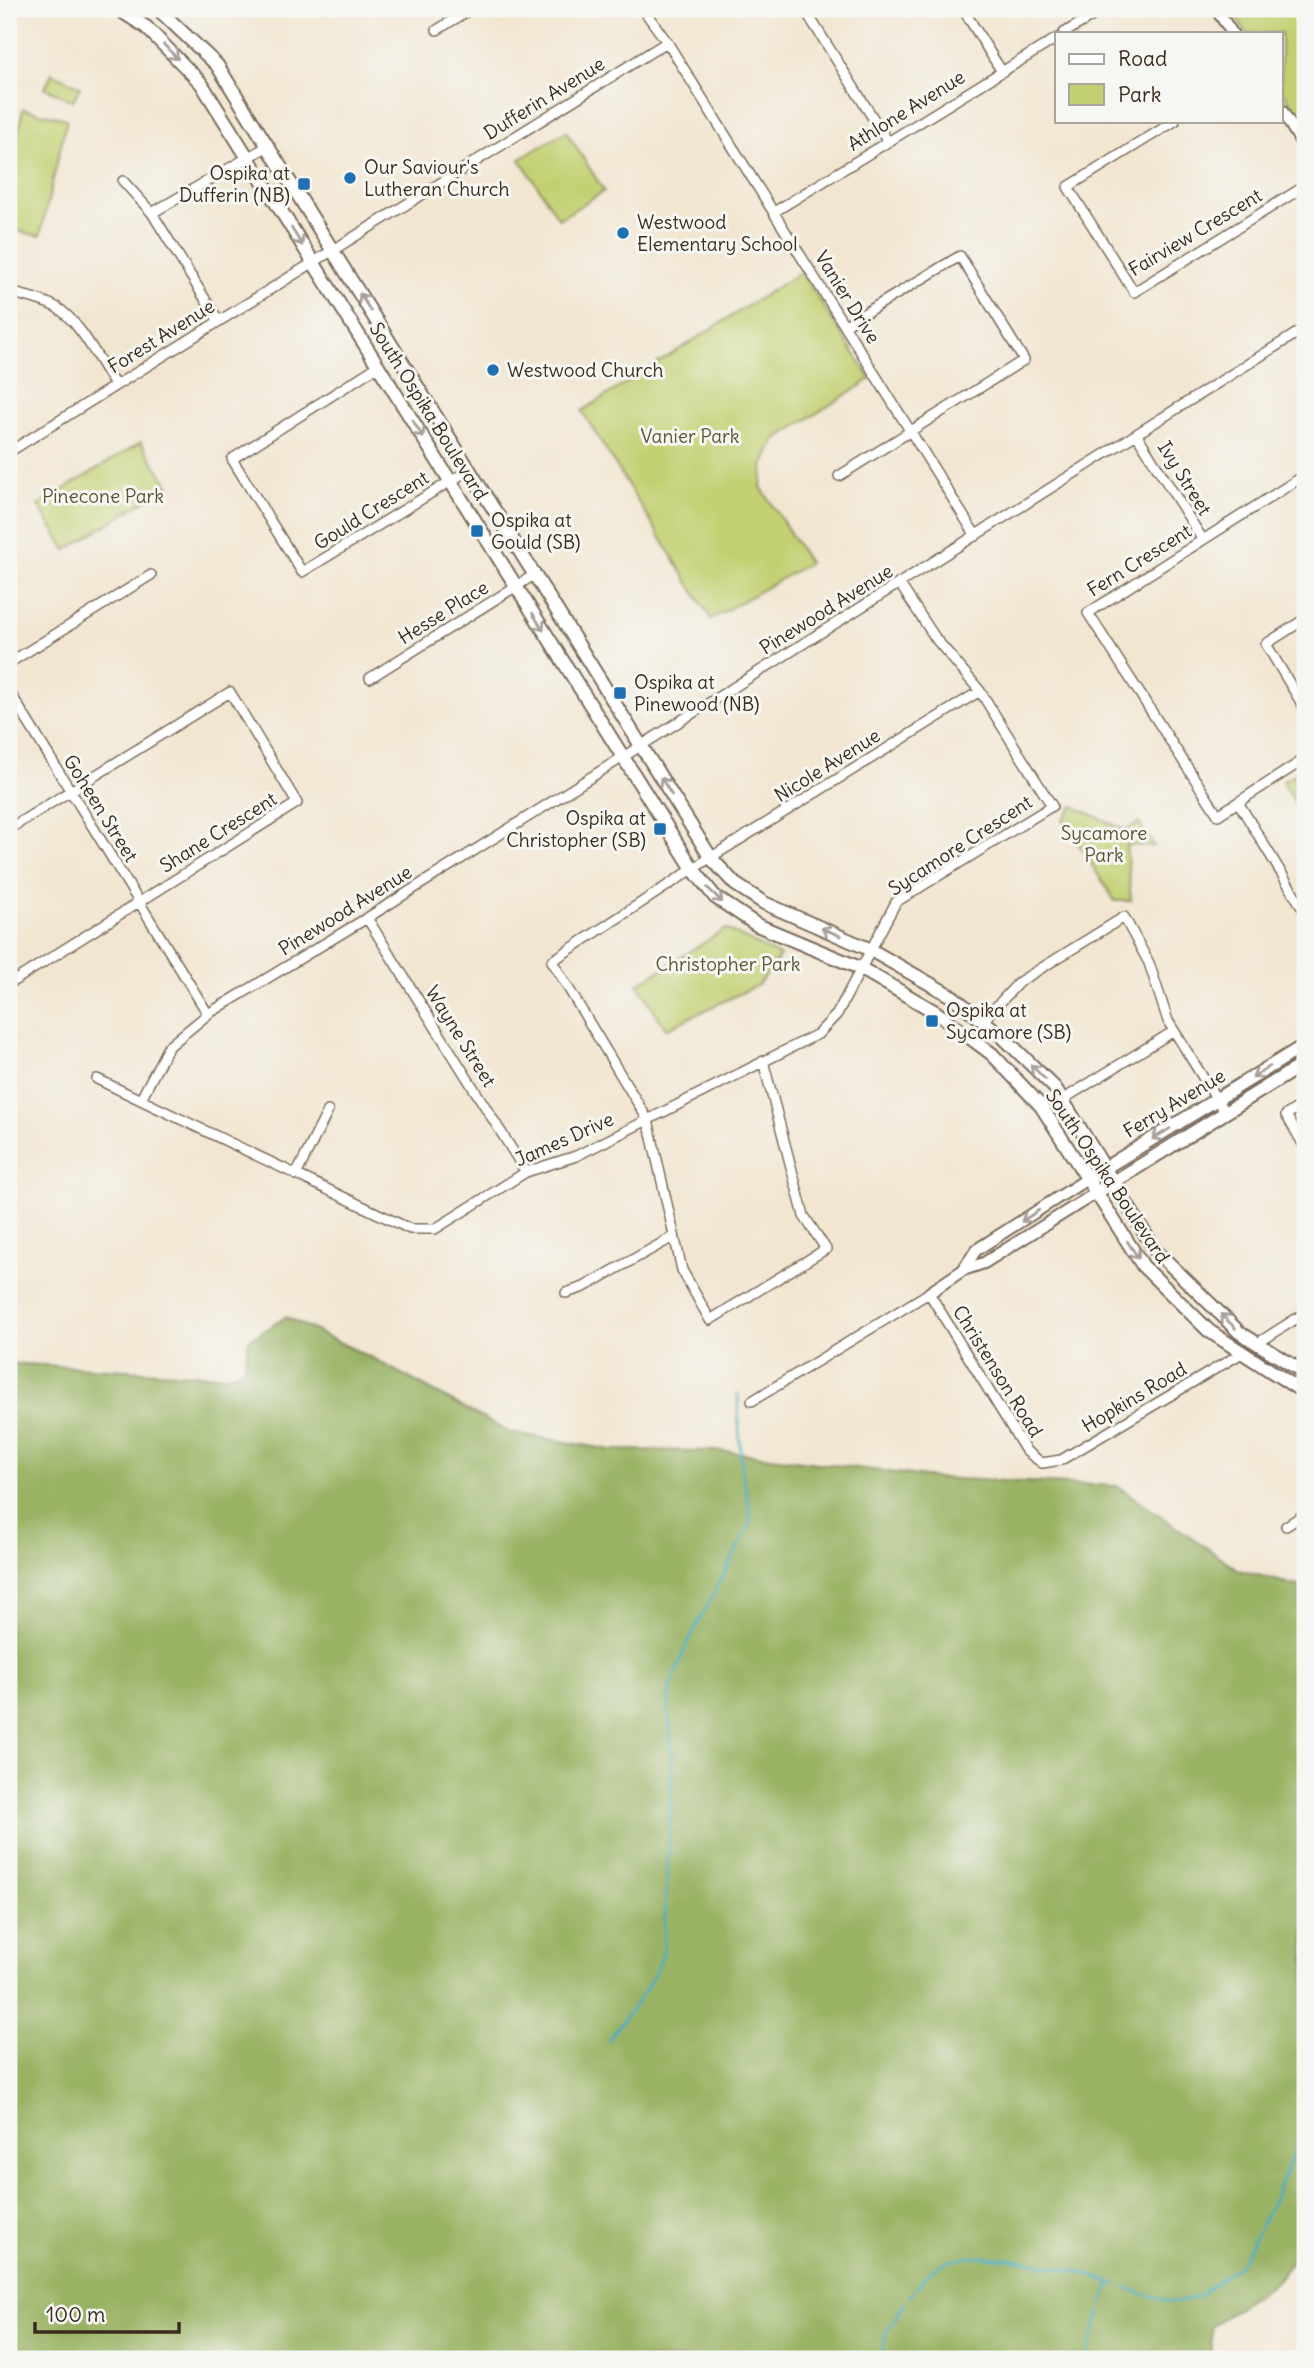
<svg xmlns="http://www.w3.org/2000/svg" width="1314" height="2368" viewBox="0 0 1314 2368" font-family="Delius,sans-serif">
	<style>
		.green { fill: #c3d072; stroke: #7f7d48; stroke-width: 2 }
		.forest { fill: #9ab264; stroke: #6a6e41; stroke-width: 2 }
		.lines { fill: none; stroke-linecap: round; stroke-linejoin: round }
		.stream { stroke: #42adc1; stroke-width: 2.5 }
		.minor-casing { stroke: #7b6c5d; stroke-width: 12 }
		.tertiary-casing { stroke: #7b6c5d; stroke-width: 14 }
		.secondary-casing { stroke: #7b6c5d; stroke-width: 16 }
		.minor { stroke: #fff; stroke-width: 9 }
		.tertiary { stroke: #fff; stroke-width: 10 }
		.secondary { stroke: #fff; stroke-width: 12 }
		.oneway { stroke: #a79f9a }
		.poi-dot { fill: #1f6fb2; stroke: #f6f6f2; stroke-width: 2.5 }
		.labels { text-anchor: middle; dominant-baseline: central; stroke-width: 6; stroke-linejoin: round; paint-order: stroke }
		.street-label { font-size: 19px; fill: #3b2a1e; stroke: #f6f6f2 }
		.poi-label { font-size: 19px; fill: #3b2a1e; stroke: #f6f6f2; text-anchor: start }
		.park-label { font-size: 19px; fill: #5d5433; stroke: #f6f6f2 }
	</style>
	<rect width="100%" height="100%" fill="#f6f6f2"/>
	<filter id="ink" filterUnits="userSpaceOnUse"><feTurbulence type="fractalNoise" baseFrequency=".0143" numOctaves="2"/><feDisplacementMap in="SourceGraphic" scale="14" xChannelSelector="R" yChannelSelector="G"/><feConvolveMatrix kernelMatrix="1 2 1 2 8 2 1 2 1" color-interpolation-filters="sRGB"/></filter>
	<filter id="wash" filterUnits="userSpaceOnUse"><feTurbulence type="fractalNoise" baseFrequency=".00686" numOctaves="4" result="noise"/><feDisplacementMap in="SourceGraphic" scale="28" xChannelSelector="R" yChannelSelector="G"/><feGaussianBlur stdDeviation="1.57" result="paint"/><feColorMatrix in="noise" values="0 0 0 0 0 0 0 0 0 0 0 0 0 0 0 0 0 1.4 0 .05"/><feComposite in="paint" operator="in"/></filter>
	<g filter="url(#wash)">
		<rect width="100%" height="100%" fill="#f2e6d1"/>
		<!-- green -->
		<path class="green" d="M1231,9H1305V127L1281,88V33H1246Z
			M52,73L80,87L73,101L45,88Z
			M23,109L67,119L40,236L9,229V177Z
			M566,131L604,191L559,219L520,159Z
			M801,272L871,379L776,439L764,463L761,487L809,563L711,619L582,411Z
			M141,442L169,486L66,550L38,505Z
			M1305,768V819L1282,782Z
			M1073,806L1125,830L1139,823L1154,846L1126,845L1131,901H1115L1063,820Z
			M726,929L780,956L758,985L666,1029L638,984Z"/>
		<!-- forest -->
		<path class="forest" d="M286,1317L374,1359L508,1432L611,1450L723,1451L935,1478L1117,1486L1239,1570L1305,1588V2247L1275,2282L1211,2326L1212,2359H9V1363L225,1376L243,1370L249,1340Z"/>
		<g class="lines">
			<!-- stream -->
			<path class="stream" d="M608,2041C628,2012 653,1986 663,1953L673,1762L668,1708L670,1687L687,1644L750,1525C752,1507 744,1488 742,1471C739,1445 739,1419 738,1394
				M1126,2288L1170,2302H1181L1200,2295L1240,2264L1266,2216L1305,2128
				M910,2297C919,2284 929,2269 944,2263C980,2247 1081,2269 1117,2285
				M1103,2304L1110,2282
				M882,2355L886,2333L905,2303
				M1086,2359L1100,2312"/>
		</g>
	</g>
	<g filter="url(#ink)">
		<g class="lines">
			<!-- minor casing -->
			<g class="minor-casing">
				<path id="minor" d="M643,9L667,42L976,536
					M815,9L807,13L888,142
					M963,9L1002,72
					M437,30L471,9
					M1064,33L1104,9
					M1175,121L1068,187L1134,292L1305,186
					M123,181L152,213L218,320
					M774,212L1057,38
					M152,213L268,146
					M9,292C25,296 41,299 56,307C80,321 99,361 115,385
					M378,366L232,459L302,572L469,470
					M1137,435L1203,540
					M9,452L667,42
					M1305,475L1088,613L1218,815L1305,759
					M839,476L1024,360L960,256L845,325
					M1305,619L1266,644L1305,709
					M9,663L151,575
					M370,678L534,575
					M9,691L208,1014
					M1238,802L1305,912
					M9,829L230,692L297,803L9,984
					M367,918L526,1172
					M983,1021L1019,982L1124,917L1149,963L1168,1021L1225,1113
					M763,1061L804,1216L826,1249L710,1320L682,1270L648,1120L552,961L705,861L980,691
					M97,1079L410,1229H435L526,1172L576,1156L818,1034L837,1014L896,902L1052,806L980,691L936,639L899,583
					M141,1099L168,1047L208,1014L367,918L1305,328
					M1062,1100L1174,1031
					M1305,1103L1286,1115L1305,1147
					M296,1175L328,1111
					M566,1293L584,1287L673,1237
					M1258,1343L1305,1313
					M752,1401L929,1293L1026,1451L1042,1463L1061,1460L1242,1353
					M1286,1526L1305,1514"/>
			</g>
			<!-- tertiary casing -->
			<g class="tertiary-casing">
				<path id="tertiary" d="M1216,9L1232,33
					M1281,109L1305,149
					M963,1270L976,1250L1087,1179
					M929,1293L963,1270L984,1263L1096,1193"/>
			</g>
			<!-- secondary casing -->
			<g class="secondary-casing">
				<path id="secondary" d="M118,9L146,27L201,83L623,757L693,869L715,897L757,925L860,968L937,1013L992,1054L1041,1106L1143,1266L1209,1331L1305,1393
					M158,9L217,65L711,858L735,884L764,903L869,949L953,997L1002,1036L1055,1088L1155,1250L1239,1332L1305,1373
					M1087,1179L1305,1045
					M1096,1193L1305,1063"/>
			</g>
			<!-- minor -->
			<use href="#minor" class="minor"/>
			<!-- tertiary -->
			<use href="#tertiary" class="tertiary"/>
			<!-- secondary -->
			<use href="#secondary" class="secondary"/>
		</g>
		<!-- one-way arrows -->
		<defs><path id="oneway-shaft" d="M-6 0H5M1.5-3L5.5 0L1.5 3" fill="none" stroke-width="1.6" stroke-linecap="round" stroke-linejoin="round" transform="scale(1.75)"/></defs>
		<g class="oneway">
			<use href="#oneway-shaft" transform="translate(171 52) rotate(46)"/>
			<use href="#oneway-shaft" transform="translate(297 237) rotate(58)"/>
			<use href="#oneway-shaft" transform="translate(365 302) rotate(-122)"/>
			<use href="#oneway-shaft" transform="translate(418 429) rotate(58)"/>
			<use href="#oneway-shaft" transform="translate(538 622) rotate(58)"/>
			<use href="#oneway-shaft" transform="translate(666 786) rotate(-122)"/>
			<use href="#oneway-shaft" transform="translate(715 895) rotate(44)"/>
			<use href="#oneway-shaft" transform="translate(831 932) rotate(-157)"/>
			<use href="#oneway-shaft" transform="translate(1038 1072) rotate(-135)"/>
			<use href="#oneway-shaft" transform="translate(1261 1072) rotate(148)"/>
			<use href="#oneway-shaft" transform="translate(1161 1134) rotate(149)"/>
			<use href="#oneway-shaft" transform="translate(1030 1216) rotate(147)"/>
			<use href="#oneway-shaft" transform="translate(1133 1250) rotate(57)"/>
			<use href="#oneway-shaft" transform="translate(1228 1321) rotate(-136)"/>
		</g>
	</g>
	<!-- markers -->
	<g class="poi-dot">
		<circle cx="350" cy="178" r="7"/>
		<rect x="297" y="177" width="14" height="14" rx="3.5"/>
		<circle cx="623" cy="233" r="7"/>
		<circle cx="493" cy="370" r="7"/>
		<rect x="470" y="524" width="14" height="14" rx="3.5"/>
		<rect x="613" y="686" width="14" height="14" rx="3.5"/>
		<rect x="653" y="822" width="14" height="14" rx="3.5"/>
		<rect x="925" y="1014" width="14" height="14" rx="3.5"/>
	</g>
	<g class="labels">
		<!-- street labels -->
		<g class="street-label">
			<text transform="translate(544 98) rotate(-32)">Dufferin Avenue</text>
			<text transform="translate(906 110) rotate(-32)">Athlone Avenue</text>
			<text transform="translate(1195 232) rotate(-31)">Fairview Crescent</text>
			<text transform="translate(848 297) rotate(58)">Vanier Drive</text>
			<text transform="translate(161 336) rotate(-32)">Forest Avenue</text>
			<text transform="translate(429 411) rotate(58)">South Ospika Boulevard</text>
			<text transform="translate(1185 478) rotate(58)">Ivy Street</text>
			<text transform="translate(371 510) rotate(-32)">Gould Crescent</text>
			<text transform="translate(1139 560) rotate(-32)">Fern Crescent</text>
			<text transform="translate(826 609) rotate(-32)">Pinewood Avenue</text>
			<text transform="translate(443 612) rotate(-32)">Hesse Place</text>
			<text transform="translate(827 765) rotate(-32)">Nicole Avenue</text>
			<text transform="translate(101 808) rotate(58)">Goheen Street</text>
			<text transform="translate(218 832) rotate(-32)">Shane Crescent</text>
			<text transform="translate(960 845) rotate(-33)">Sycamore Crescent</text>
			<text transform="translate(345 910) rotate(-32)">Pinewood Avenue</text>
			<text transform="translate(461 1036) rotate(58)">Wayne Street</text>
			<text transform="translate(1174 1103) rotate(-31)">Ferry Avenue</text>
			<text transform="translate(564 1139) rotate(-24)">James Drive</text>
			<text transform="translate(1108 1176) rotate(56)">South Ospika Boulevard</text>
			<text transform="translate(998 1371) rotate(58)">Christenson Road</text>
			<text transform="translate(1134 1397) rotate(-31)">Hopkins Road</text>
		</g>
		<!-- poi labels -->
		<g class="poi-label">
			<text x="364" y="167">Our Saviour's<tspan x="364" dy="22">Lutheran Church</tspan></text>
			<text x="290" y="173" text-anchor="end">Ospika at<tspan x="290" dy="22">Dufferin (NB)</tspan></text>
			<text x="637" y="222">Westwood<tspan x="637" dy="22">Elementary School</tspan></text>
			<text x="507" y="370">Westwood Church</text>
			<text x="491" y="520">Ospika at<tspan x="491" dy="22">Gould (SB)</tspan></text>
			<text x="634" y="682">Ospika at<tspan x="634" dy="22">Pinewood (NB)</tspan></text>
			<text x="646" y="818" text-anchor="end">Ospika at<tspan x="646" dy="22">Christopher (SB)</tspan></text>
			<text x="946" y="1010">Ospika at<tspan x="946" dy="22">Sycamore (SB)</tspan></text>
		</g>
		<!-- park labels -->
		<g class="park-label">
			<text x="690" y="436">Vanier Park</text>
			<text x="103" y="496">Pinecone Park</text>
			<text x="1104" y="833">Sycamore<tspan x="1104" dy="22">Park</tspan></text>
			<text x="728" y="964">Christopher Park</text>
		</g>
	</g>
	<!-- margin -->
	<rect width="1314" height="2368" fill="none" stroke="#f6f6f2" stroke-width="35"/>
	<!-- legend -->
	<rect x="1055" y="32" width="228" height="91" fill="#f6f6f2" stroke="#aba49d" stroke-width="2"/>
	<rect x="1069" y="54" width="35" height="10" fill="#ffffff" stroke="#aba49d" stroke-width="2"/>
	<text x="1118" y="66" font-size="21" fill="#3b2a1e">Road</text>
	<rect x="1069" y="84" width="35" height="21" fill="#c3d072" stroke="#aba49d" stroke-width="2"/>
	<text x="1118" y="102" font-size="21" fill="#3b2a1e">Park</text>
	<!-- scale -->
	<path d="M35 2322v10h144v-10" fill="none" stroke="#3b2a1e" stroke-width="3.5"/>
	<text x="46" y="2322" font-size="21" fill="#3b2a1e" stroke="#f6f6f2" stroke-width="5" paint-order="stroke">100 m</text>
</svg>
